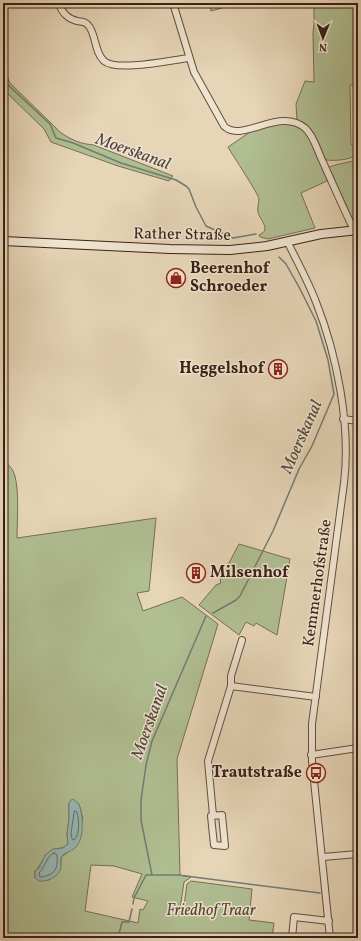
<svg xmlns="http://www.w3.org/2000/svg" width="361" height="941" viewBox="0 0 361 941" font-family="Vollkorn,serif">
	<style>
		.green { fill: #b0be92; stroke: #766f54; fill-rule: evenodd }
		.water { fill: #97b8b4; stroke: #727b75 }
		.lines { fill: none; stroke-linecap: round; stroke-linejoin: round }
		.shore { stroke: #696c65; stroke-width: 1 }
		.stream { stroke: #727b75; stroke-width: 1.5 }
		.street-casing { stroke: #664d3e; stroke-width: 8 }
		.secondary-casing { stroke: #3b2016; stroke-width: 10 }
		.street { stroke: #efe4d0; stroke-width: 6 }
		.secondary { stroke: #efe4d0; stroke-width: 8 }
		.labels { text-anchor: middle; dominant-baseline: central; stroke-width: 3; stroke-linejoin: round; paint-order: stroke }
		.street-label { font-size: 16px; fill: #3b2016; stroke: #efe4d0 }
		.poi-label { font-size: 16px; font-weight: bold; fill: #3b2016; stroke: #efe4d0; text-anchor: start }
		.park-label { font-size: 16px; font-style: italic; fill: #584835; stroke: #efe4d0 }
		.water-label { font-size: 17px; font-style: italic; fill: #52463e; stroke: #efe4d0 }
	</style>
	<rect width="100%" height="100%" fill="#e6d5b7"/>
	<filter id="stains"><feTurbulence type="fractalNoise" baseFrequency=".005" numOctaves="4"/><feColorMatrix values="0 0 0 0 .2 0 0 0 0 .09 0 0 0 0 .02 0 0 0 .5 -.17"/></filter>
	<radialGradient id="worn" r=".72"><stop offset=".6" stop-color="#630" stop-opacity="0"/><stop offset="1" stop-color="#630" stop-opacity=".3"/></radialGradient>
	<!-- green -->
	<path class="green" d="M209,3H240L211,11Z
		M314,3H358V85H350L351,145L358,147V155C347,160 337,161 326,160C319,146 315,125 297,121L296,104L305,81L314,82L313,33L314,24Z
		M3,57C7,65 5,75 10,83L60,132C71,140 81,144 94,145L173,176L169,181L118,166L51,142L44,129L3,89Z
		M279,123C287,124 297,124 303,130C313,138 324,168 329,180L301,193L315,228L268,239L260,237L259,235C272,229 260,221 258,212C257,208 259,203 259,199C258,193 233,156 228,147L250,132V131Z
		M358,159V227L354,225L328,168C333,164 350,163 358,159Z
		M3,459C6,463 11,467 13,471C20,484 17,522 17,538L156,518L149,591L137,593L143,611L182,597L218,624L177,759L180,875L191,877L184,882L180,909L183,913L187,884L191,881L252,889L249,920L274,923L272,938H3ZM69,803L79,804L83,819L67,853L61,857C61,870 61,872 49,880L35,878V871C42,864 42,858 51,851C56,847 63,850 68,844L67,834L69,819ZM91,865L114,866L142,874L132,897L148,901L143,910L140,909L138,923L85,911Z
		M239,544L290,559L277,635L256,623L254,626L246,622L239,635L199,605L216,585L221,583L220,580Z"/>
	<!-- water -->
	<path class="water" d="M73,799L79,804C83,815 85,839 75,848C71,852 65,852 62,856C60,859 61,864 61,868C59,877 47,882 39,881L35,878V871L39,868L45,855L53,849L63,848L68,844L67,834L69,819V803L71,800Z"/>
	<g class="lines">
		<!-- shore -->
		<path class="shore" d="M75,811L77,812C79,820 80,835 74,840L72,839L71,833L74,813Z
			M54,853L57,855C57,859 58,864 56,868C54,874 45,877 40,877L39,873C45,867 46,857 54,853Z"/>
		<!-- stream -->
		<path class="stream" d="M3,69V71
			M3,76L5,82L50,124L56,138L73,143L121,163L176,180L186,186L189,189L196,207L206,226L233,238L256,234
			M213,613L236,600L240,596L273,531L299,469L312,446L334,394L328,360L316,321L299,287L286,264L279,257
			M152,875H178L320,893
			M133,904L134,898L146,875H152L141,820V800L146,765L152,741L206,616
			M118,938L122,922H129L132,909"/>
		<!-- street casing -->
		<g class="street-casing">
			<path id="street" d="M59,3C61,12 68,19 77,21C82,22 85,21 88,25C96,33 94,52 104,61C117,72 171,60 189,58
				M173,3L194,72L224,126C242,144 279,106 305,128C314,136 317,150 322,160C332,182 341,203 351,224L358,236
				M287,241C297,261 308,281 316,302C337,355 351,426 344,483L312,724V761L330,938
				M343,419L358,421
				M231,686L316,697
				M311,755L358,748
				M213,815L208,761L231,686V676L242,640
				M222,815L225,846L214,845L211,816Z
				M323,857L358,854
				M292,938L294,917L329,921"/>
		</g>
		<!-- secondary casing -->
		<g class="secondary-casing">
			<path id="secondary" d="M3,241L170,249L230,250L267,246L321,234L358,230"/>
		</g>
		<!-- street -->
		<use href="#street" class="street"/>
		<!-- secondary -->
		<use href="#secondary" class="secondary"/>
	</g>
	<!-- icons -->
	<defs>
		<g id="shop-ring" transform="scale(1)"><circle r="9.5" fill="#efe4d0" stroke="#8f2418" stroke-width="1.5"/><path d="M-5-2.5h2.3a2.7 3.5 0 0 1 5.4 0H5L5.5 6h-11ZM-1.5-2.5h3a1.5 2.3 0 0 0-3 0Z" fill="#8f2418"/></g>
		<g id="building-ring" transform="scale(1)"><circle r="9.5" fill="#efe4d0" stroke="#8f2418" stroke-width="1.5"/><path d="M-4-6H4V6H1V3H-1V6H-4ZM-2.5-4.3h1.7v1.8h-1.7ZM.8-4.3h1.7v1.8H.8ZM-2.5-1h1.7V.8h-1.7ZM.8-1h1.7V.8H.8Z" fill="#8f2418"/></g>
		<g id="bus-ring" transform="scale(1)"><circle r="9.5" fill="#efe4d0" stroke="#8f2418" stroke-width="1.5"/><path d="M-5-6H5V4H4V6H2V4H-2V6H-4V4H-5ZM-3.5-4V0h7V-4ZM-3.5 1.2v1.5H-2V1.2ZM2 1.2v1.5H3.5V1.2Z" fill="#8f2418"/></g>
	</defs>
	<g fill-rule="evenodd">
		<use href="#shop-ring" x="176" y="278"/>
		<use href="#building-ring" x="278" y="369"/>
		<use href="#building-ring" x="196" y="573"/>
		<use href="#bus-ring" x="316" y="773"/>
	</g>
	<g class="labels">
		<!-- street labels -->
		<g class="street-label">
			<text transform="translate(182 235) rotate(1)">Rather Straße</text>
			<text transform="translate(318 583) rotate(-82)">Kemmerhofstraße</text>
		</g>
		<!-- poi labels -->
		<g class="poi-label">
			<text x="190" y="269">Beerenhof<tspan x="190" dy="18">Schroeder</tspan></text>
			<text x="264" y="369" text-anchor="end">Heggelshof</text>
			<text x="210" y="573">Milsenhof</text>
			<text x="302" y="773" text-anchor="end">Trautstraße</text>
		</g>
		<!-- park labels -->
		<g class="park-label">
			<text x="211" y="911">Friedhof Traar</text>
		</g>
		<!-- water labels -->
		<g class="water-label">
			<text transform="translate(133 152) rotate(20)">Moerskanal</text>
			<text transform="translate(302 437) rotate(-66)">Moerskanal</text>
			<text transform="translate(150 722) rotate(-70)">Moerskanal</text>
		</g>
	</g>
	<!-- margin -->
	<rect width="361" height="941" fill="none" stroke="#e6d5b7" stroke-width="16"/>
	<rect x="4" y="4" width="353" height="933" fill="none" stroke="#3b2016" stroke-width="2"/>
	<rect x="8" y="8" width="345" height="925" fill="none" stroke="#3b2016"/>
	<!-- north arrow -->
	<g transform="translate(323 38) rotate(181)" stroke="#efe4d0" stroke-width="3" paint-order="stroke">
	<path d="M0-3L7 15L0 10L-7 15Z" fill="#3b2016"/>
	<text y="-6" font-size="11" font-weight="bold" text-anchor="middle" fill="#3b2016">N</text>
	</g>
	<rect width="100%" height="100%" filter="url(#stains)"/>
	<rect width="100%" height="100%" fill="url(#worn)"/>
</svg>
